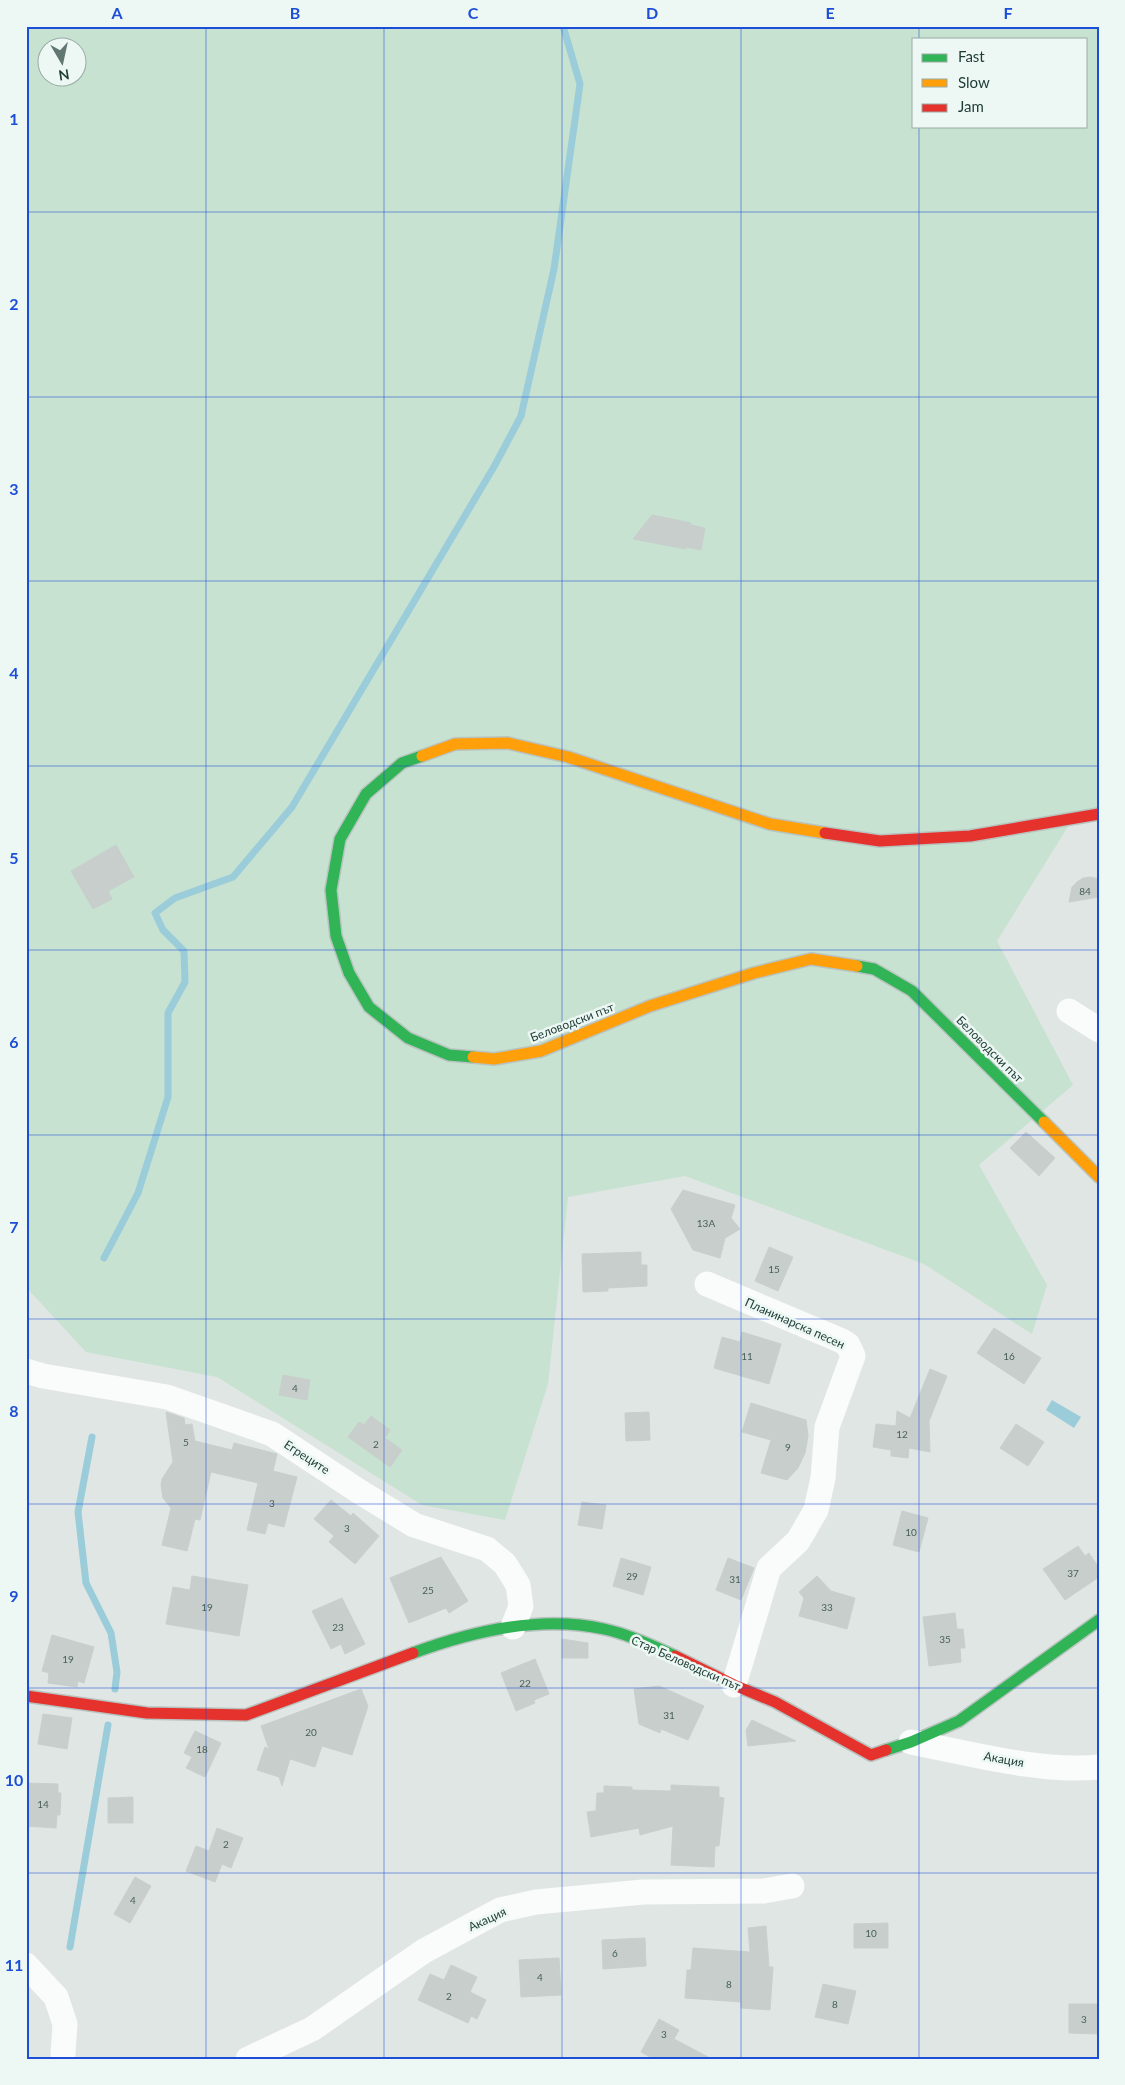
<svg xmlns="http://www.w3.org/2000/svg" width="1125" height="2085" viewBox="0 0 1125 2085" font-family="Lato,sans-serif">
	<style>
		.green { fill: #c7e2d1; fill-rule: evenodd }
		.water { fill: #9bccda }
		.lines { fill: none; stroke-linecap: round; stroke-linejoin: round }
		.stream { stroke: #9bccda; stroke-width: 7 }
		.building { fill: #c7cecb; stroke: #c8cfcd }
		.fast-casing { stroke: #b8c3c0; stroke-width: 14 }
		.slow-casing { stroke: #b8c3c0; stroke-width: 14 }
		.jam-casing { stroke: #b8c3c0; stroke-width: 14 }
		.street { stroke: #fafbfb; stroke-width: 25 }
		.fast { stroke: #30b455; stroke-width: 11 }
		.slow { stroke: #ff9f0a; stroke-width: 11 }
		.jam { stroke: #e5322d; stroke-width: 11 }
		.grid { fill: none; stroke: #1d4ed8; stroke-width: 1; stroke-opacity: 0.55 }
		.labels { text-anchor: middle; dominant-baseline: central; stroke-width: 5; stroke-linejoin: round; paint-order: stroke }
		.number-label { font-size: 10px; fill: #48605b }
		.street-label { font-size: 12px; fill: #1d3b35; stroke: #edf7f3 }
		.neatline { fill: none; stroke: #1d4ed8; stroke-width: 2 }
		.grid-label { font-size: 16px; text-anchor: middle; font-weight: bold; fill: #1d4ed8 }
	</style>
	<rect width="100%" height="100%" fill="#e0e6e4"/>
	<!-- green -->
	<path class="green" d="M26,26H1099V814L1072,820L997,941L1073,1085L979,1165L1047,1285L1032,1334L924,1264L685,1176L568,1197L548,1384L505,1520L422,1505L217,1377L86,1352L26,1287ZM914,39H1086V126H914ZM48,48H78V78H48Z"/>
	<!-- water -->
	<path class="water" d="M1052,1400L1081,1417L1074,1428L1046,1410Z"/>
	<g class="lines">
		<!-- stream -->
		<path class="stream" d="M104,1258L138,1193L168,1097V1013L185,982L184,951L163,930L155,913L175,898L233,877L292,807L495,465L521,416L554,269L580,84L563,26
			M92,1437L78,1512L86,1583L111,1633L117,1672L115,1689
			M70,1947L108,1725"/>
	</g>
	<!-- building -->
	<path class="building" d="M652,515L691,523V525L705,528L701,550L686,547V549L633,539Z
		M116,845L134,877L108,891L112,899L93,909L71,871Z
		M1090,877L1099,879V897L1069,902L1072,887L1077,882L1083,878Z
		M1026,1132L1055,1158L1039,1176L1010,1148Z
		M683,1190L735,1205L731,1218L740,1229L725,1238L720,1258L693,1250L671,1209Z
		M769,1247L793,1257L778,1291L755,1281Z
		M641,1252V1265H647V1286L608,1288V1291L583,1292L582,1254Z
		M994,1328L1041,1358L1024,1384L977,1353Z
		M742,1332L781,1344L769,1384L714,1368L722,1337L740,1342Z
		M930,1369L947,1376L929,1421L930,1452L909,1448L908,1458L891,1456V1450L873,1447L876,1424L896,1426L897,1411L910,1418Z
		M283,1375L310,1380L307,1400L279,1395Z
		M751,1403L806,1420L808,1436L805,1453L798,1468L787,1480L761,1473L771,1440L742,1432Z
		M166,1412L184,1418L185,1425L192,1424L195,1441L232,1450L234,1443L277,1454L273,1471L297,1477L284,1527L268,1523L265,1534L247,1530L258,1483L211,1472L200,1520L195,1519L187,1551L162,1545L171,1508L163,1498L161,1485L162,1479L173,1462Z
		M649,1412L650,1440L626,1441L625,1413Z
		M371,1416L390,1430L385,1438L402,1450L390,1467L348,1437L359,1422L364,1425Z
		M1016,1424L1044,1442L1028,1466L1000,1448Z
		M331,1500L351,1516L353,1513L379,1536L355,1564L329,1542L334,1536L314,1519Z
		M582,1502L606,1505L602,1529L578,1525Z
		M902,1511L928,1518L919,1552L893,1545Z
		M1078,1546L1085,1556L1089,1553L1099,1568V1577L1065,1600L1043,1569Z
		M441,1557L468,1601L449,1613L446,1608L409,1623L390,1578Z
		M621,1558L651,1567L643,1595L613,1586Z
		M728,1558L754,1568L741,1600L716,1590Z
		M192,1576L248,1585L239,1636L166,1624L173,1587L190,1590Z
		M817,1576L831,1591L855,1598L847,1629L799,1616L804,1598L799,1592Z
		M342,1598L365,1644L345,1654L341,1644L331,1649L312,1611Z
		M955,1613L957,1629H963L965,1648H960L961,1662L929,1666L923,1617Z
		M52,1635L94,1647L84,1683L78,1681L77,1687L48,1683L49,1673L42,1671Z
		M562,1639L588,1643V1658H562Z
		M535,1659L549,1694L534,1700L535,1703L516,1711L501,1673Z
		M659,1686L704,1706L688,1740L661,1729L660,1733L639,1724L634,1689Z
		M361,1689L368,1706L352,1755L322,1746L315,1767L290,1759L282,1786L279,1777L257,1770L265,1747L269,1749L261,1726Z
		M43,1714L72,1718L67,1749L38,1744Z
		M752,1720L796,1741L748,1746L746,1730Z
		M195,1731L221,1743L205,1777L186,1768L192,1757L184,1753Z
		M26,1783L58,1784V1793H61L60,1815H57L56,1828L26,1826Z
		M671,1785L719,1787V1797L724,1798L719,1846H715L714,1867L671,1865L673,1826L640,1835L639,1828L591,1837L587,1812L596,1811L597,1793H604V1786L632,1787V1790L671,1791Z
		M133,1797V1823H108V1798Z
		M217,1828L243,1838L231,1868L222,1864L215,1882L186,1871L196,1846L209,1851Z
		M135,1877L151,1886L130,1923L114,1914Z
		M888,1923V1948H854V1924Z
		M766,1926L769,1967H773L770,2010L741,2008V2002L685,1998L687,1970H691L693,1948L750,1952L748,1928Z
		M645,1938L646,1966L603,1969L602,1940Z
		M559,1958L561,1995L521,1997L519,1960Z
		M451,1965L477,1977L470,1992L486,2000L477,2019L471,2016L468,2023L418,2000L430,1974L444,1980Z
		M823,1984L856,1991L848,2024L815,2017Z
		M1069,2004H1099V2034L1069,2033Z
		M659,2019L679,2030L674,2039L712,2059H654L641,2052Z"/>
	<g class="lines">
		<!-- fast casing -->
		<g class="fast-casing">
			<path id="fast" d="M422,756L402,763L366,794L340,839L331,890L336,936L349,973L369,1007L408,1038L449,1055L473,1057
				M857,966L874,969L912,991L1044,1122
				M413,1653C472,1631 541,1615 604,1629C628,1634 652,1645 675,1656
				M886,1750L911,1742L959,1721L1099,1620"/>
		</g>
		<!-- slow casing -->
		<g class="slow-casing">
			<path id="slow" d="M422,756L455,744L508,743L568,757L770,824L825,833
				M473,1057L494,1059L541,1051L650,1006L754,973L811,959L857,966
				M1044,1122L1099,1177"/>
		</g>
		<!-- jam casing -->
		<g class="jam-casing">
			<path id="jam" d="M825,833L880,841L970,836L1099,814
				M675,1656L734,1685L775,1702L871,1755L886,1750
				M26,1696L147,1713L246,1715L413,1653"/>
		</g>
		<!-- street -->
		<path class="street" d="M1069,1011L1099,1030
			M707,1284L842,1341L848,1345L853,1356L827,1427L823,1478L816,1510L798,1541L769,1568L734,1685
			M26,1371L43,1376L167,1397L272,1434L360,1492L414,1525L487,1549L505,1564L518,1585L521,1606L513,1627
			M911,1742C968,1753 1041,1773 1099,1767
			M26,1965L56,1997L65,2024L63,2054
			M248,2059L312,2029L424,1951L500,1910L536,1902L643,1892L764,1891L792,1886"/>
		<!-- fast -->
		<use href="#fast" class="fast"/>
		<!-- slow -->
		<use href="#slow" class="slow"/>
		<!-- jam -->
		<use href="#jam" class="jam"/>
	</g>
	<!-- grid -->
	<path class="grid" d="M206,26V2059M384,26V2059M562,26V2059M741,26V2059M919,26V39M919,126V2059M26,212H1099M26,397H1099M26,581H1099M26,766H1099M26,950H1099M26,1135H1099M26,1319H1099M26,1504H1099M26,1688H1099M26,1873H1099"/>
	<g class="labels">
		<!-- number labels -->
		<g class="number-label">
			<text x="1085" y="891">84</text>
			<text x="706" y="1223">13А</text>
			<text x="774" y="1269">15</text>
			<text x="747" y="1356">11</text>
			<text x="1009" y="1356">16</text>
			<text x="295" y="1388">4</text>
			<text x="902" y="1434">12</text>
			<text x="186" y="1442">5</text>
			<text x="376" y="1444">2</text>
			<text x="788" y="1447">9</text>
			<text x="272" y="1503">3</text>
			<text x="347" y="1528">3</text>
			<text x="911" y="1532">10</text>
			<text x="1073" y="1573">37</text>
			<text x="632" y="1576">29</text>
			<text x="735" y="1579">31</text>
			<text x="428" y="1590">25</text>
			<text x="207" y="1607">19</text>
			<text x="827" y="1607">33</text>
			<text x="338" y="1627">23</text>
			<text x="945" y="1639">35</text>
			<text x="68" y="1659">19</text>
			<text x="525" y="1683">22</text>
			<text x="669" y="1715">31</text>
			<text x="311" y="1732">20</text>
			<text x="202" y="1749">18</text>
			<text x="43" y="1804">14</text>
			<text x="226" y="1844">2</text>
			<text x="133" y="1900">4</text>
			<text x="871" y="1933">10</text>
			<text x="615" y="1953">6</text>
			<text x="540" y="1977">4</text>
			<text x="729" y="1984">8</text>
			<text x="449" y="1996">2</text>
			<text x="835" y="2004">8</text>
			<text x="1084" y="2019">3</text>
			<text x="664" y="2034">3</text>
		</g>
		<!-- street labels -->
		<g class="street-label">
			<text transform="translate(572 1022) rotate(-21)">Беловодски път</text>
			<text transform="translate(990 1049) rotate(45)">Беловодски път</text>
			<text transform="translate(795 1323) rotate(24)">Планинарска песен</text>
			<text transform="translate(307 1457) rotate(33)">Егреците</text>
			<text transform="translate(686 1663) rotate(24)">Стар Беловодски път</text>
			<text transform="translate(1004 1759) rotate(10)">Акация</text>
			<text transform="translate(487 1919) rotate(-25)">Акация</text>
		</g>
	</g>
	<!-- border -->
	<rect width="1125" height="2085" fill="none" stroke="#edf7f3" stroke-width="55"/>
	<!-- legend -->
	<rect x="912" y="38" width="175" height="90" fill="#edf7f3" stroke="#9aaca7"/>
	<rect x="922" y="54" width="25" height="8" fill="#30b455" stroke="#9aaca7"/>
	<text x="958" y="62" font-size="15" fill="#1d3b35">Fast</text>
	<rect x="922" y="79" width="25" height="8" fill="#ff9f0a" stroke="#9aaca7"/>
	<text x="958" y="88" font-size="15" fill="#1d3b35">Slow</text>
	<rect x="922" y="104" width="25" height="8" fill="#e5322d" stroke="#9aaca7"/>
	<text x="958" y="112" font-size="15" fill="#1d3b35">Jam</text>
	<!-- north arrow -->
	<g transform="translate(62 62) rotate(171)"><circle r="24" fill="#edf7f3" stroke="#9aaca7"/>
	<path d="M0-4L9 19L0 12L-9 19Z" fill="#617772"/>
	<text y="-8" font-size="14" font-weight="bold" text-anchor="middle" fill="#1d3b35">N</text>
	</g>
	<rect x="28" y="28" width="1070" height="2030" class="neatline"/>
	<g class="grid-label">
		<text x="117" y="19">A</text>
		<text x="295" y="19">B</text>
		<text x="473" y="19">C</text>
		<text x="652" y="19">D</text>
		<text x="830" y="19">E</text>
		<text x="1008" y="19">F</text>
		<text x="14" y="125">1</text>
		<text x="14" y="310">2</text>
		<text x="14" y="495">3</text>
		<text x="14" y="679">4</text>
		<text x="14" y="864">5</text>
		<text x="14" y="1048">6</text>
		<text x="14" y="1233">7</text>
		<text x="14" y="1417">8</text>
		<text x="14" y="1602">9</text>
		<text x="14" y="1786">10</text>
		<text x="14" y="1971">11</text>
	</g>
</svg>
